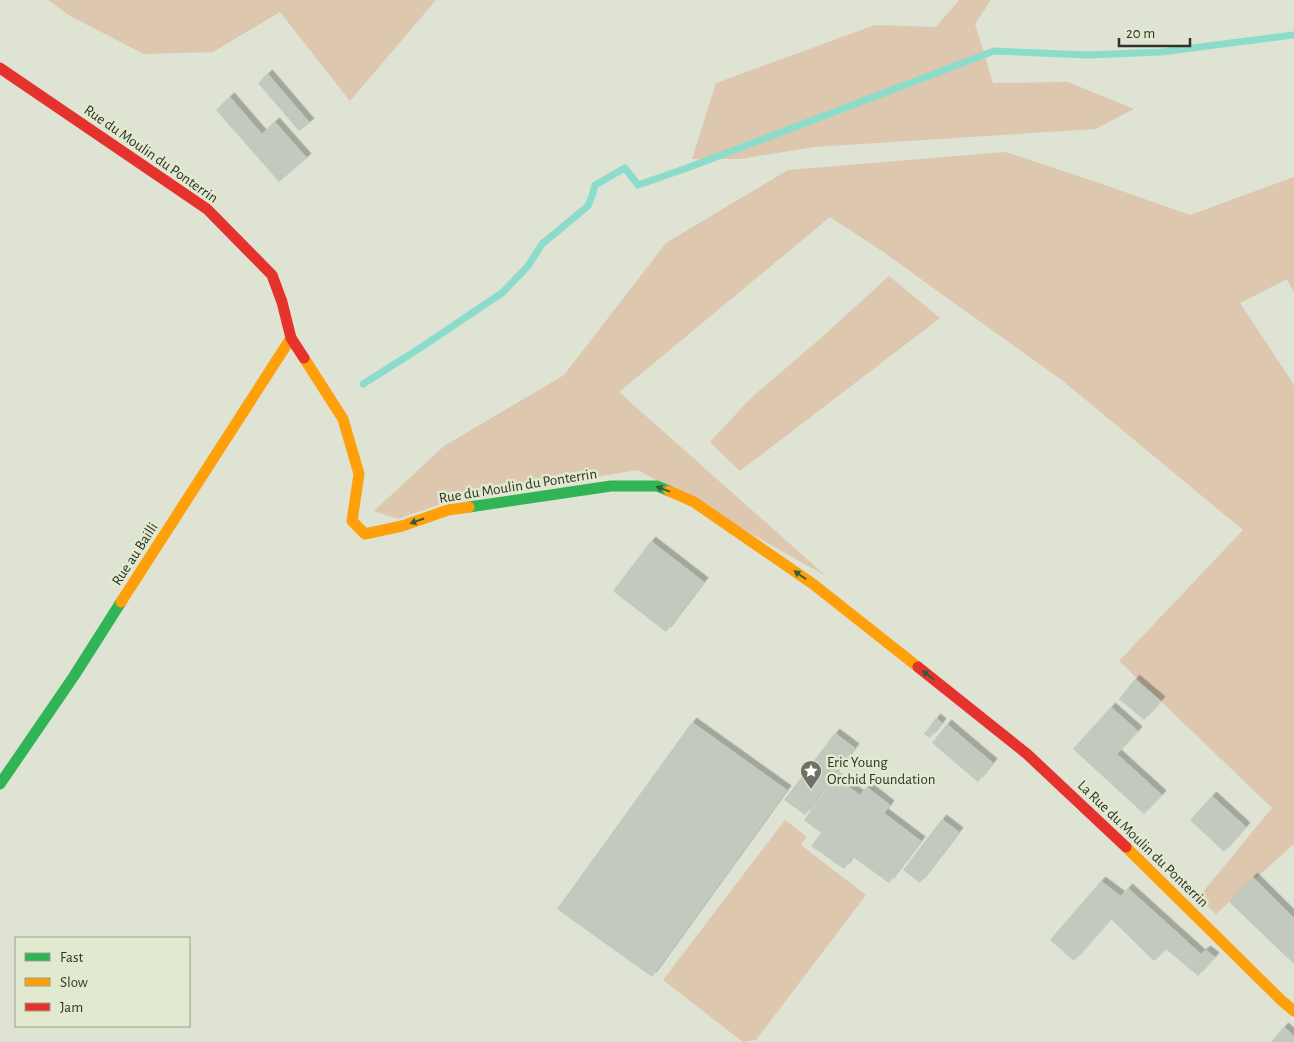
<svg xmlns="http://www.w3.org/2000/svg" width="1294" height="1042" viewBox="0 0 1294 1042" font-family="'Alegreya Sans',sans-serif">
	<style>
		.green { fill: #ddc7ae }
		.lines { fill: none; stroke-linecap: round; stroke-linejoin: round }
		.stream { stroke: #8bdcca; stroke-width: 7 }
		.building { fill: #c2c9bf; filter: url(#shadow) }
		.fast { stroke: #30b455; stroke-width: 11 }
		.slow { stroke: #ff9f0a; stroke-width: 11 }
		.jam { stroke: #e5322d; stroke-width: 11 }
		.oneway { fill: #316038 }
		.labels { text-anchor: middle; dominant-baseline: central; stroke-width: 5; stroke-linejoin: round; paint-order: stroke }
		.street-label { font-size: 15px; fill: #313329; stroke: #e1e9ce }
		.poi-label { font-size: 15px; fill: #313329; stroke: #e1e9ce; text-anchor: start }
	</style>
	<defs>
		<filter id="shadow"><feDropShadow dx="4.5" dy="-4.5" stdDeviation="0" flood-color="#0004"/></filter>
	</defs>
	<rect width="100%" height="100%" fill="#dee3d4"/>
	<!-- green -->
	<path class="green" d="M48,0H436L350,101L280,12L213,52L144,54L70,16Z
		M959,0H991L975,24L993,83L1068,82L1134,109L1095,129L814,147L740,159H692L716,83L875,25L936,27Z
		M1006,152L1102,184L1190,215L1294,177V293L1287,279L1240,303L1294,385V844L1216,914L1198,898L1272,808L1119,661L1243,530L1063,381L882,251L830,217L619,392L826,576L638,470L447,502L398,519L374,511L444,446L564,375L666,243L788,170Z
		M889,276L940,318L740,471L710,442L751,398L821,338Z
		M785,820L807,837L801,845L866,895L756,1040L743,1042L663,980Z"/>
	<g class="lines">
		<!-- stream -->
		<path class="stream" d="M363,384L417,350L502,293L528,266L542,244L588,206L592,196L595,185L625,168L638,185L687,168L994,51L1088,55L1161,52L1294,35"/>
	</g>
	<!-- building -->
	<path class="building" d="M268,74L310,123L299,131L258,83Z
		M230,97L262,134L275,122L307,158L279,182L216,110Z
		M651,541L704,582L666,632L613,591Z
		M1135,679L1161,701L1144,720L1119,699Z
		M1111,707L1138,731L1117,754L1162,795L1144,814L1073,749Z
		M936,718L942,723L930,738L924,734Z
		M692,722L787,790L652,977L557,909Z
		M947,724L993,763L978,782L932,743Z
		M835,733L855,748L805,815L784,800Z
		M835,777L860,795L867,787L890,805L884,813L921,841L889,883L853,857L844,869L811,846L821,833L804,820Z
		M1212,796L1246,827L1224,852L1190,820Z
		M942,819L959,832L920,883L903,870Z
		M1253,877L1294,918V964L1229,902Z
		M1101,881L1121,896L1128,888L1201,954L1206,950L1215,957L1198,976L1166,949L1154,961L1111,919L1074,961L1050,940Z
		M1284,1027L1294,1036V1042H1271Z"/>
	<g class="lines">
		<!-- fast -->
		<path class="fast" d="M469,507L611,486H657L669,491
			M0,784L74,676L121,602"/>
		<!-- slow -->
		<path class="slow" d="M304,358L343,419L359,474L352,521L365,534L402,526L448,510L469,507
			M669,491L694,502L813,584L918,667
			M121,602L291,338
			M1126,847L1281,1000L1294,1011"/>
		<!-- jam -->
		<path class="jam" d="M0,68L207,209L272,275L282,302L291,338L304,358
			M918,667L1027,754L1126,847"/>
	</g>
	<!-- one-way arrows -->
	<defs><path id="oneway-solid" d="M-6-.8H1V-3.2L6.5 0L1 3.2V.8H-6Z" transform="scale(1.25)"/></defs>
	<g class="oneway">
		<use href="#oneway-solid" transform="translate(663 489) rotate(-160)"/>
		<use href="#oneway-solid" transform="translate(417 521) rotate(161)"/>
		<use href="#oneway-solid" transform="translate(800 575) rotate(-145)"/>
		<use href="#oneway-solid" transform="translate(928 675) rotate(-142)"/>
	</g>
	<!-- icons -->
	<defs>
		<g id="sight-pin" transform="scale(1.125)"><path d="M0 17L-7.5 6A9.5 9.5 0 1 1 7.5 6Z" fill="#6e7165" stroke="#e1e9ce"/><path d="M0-6L1.8-2.2L6-1.7L2.9 1.2L3.7 5.4L0 3.3L-3.7 5.4L-2.9 1.2L-6-1.7L-1.8-2.2Z" fill="#fff"/></g>
	</defs>
	<g fill-rule="evenodd">
		<use href="#sight-pin" x="811" y="771"/>
	</g>
	<g class="labels">
		<!-- street labels -->
		<g class="street-label">
			<text transform="translate(151 154) rotate(35)">Rue du Moulin du Ponterrin</text>
			<text transform="translate(518 486) rotate(-9)">Rue du Moulin du Ponterrin</text>
			<text transform="translate(135 554) rotate(-57)">Rue au Bailli</text>
			<text transform="translate(1143 844) rotate(44)">La Rue du Moulin du Ponterrin</text>
		</g>
		<!-- poi labels -->
		<g class="poi-label">
			<text x="827" y="762">Eric Young<tspan x="827" dy="17">Orchid Foundation</tspan></text>
		</g>
	</g>
	<!-- legend -->
	<rect x="15" y="937" width="175" height="90" fill="#e1e9ce" stroke="#9ba08c"/>
	<rect x="25" y="953" width="25" height="8" fill="#30b455" stroke="#9ba08c"/>
	<text x="60" y="962" font-size="15" fill="#313329">Fast</text>
	<rect x="25" y="978" width="25" height="8" fill="#ff9f0a" stroke="#9ba08c"/>
	<text x="60" y="987" font-size="15" fill="#313329">Slow</text>
	<rect x="25" y="1003" width="25" height="8" fill="#e5322d" stroke="#9ba08c"/>
	<text x="60" y="1012" font-size="15" fill="#313329">Jam</text>
	<!-- scale -->
	<path d="M1119 38v8h71v-8" fill="none" stroke="#313329" stroke-width="2.5"/>
	<text x="1126" y="38" font-size="15" fill="#313329" stroke="#e1e9ce" stroke-width="4" paint-order="stroke">20 m</text>
</svg>
